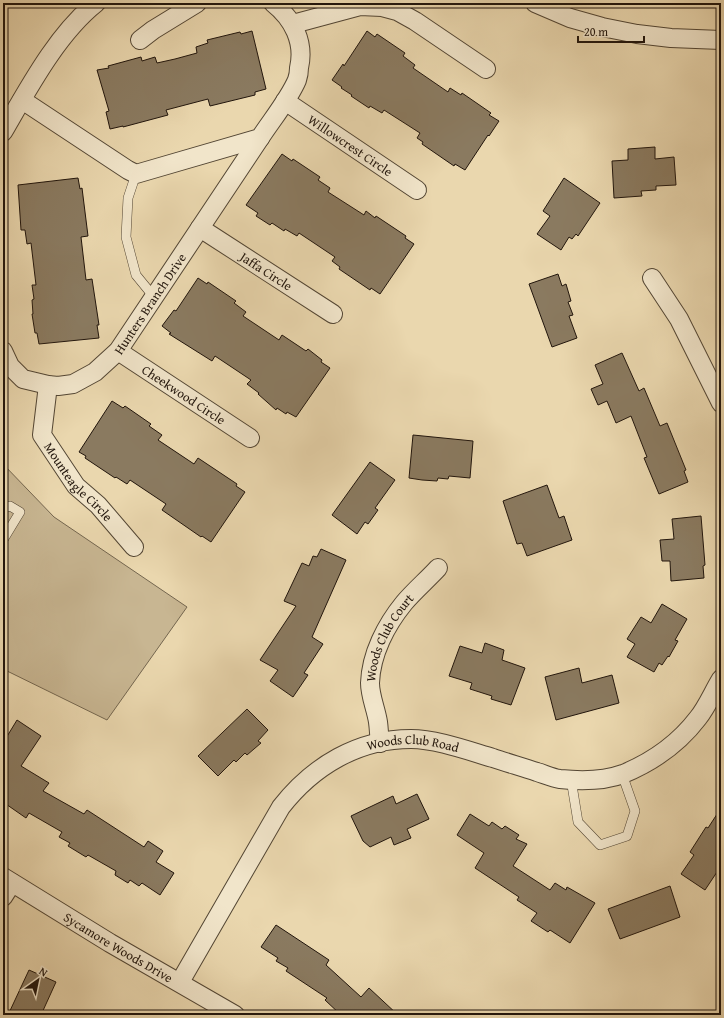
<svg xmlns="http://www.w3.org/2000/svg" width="724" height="1018" viewBox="0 0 724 1018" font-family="'Gentium Book Plus',serif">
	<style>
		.green { fill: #c8b692; stroke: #74664f }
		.building { fill: #8a7a60; stroke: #21150c }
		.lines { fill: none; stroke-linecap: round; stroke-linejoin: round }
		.lane-casing { stroke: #534634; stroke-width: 10 }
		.street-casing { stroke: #534634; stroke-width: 20 }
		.lane { stroke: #f1e5ca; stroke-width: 9 }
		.street { stroke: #f1e5ca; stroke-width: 18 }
		.labels { text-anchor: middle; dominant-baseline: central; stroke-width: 3.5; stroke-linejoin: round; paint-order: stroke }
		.street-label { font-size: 13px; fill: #21150c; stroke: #f1e5ca }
	</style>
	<rect width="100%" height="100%" fill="#ead7ae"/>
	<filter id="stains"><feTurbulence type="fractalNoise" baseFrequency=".005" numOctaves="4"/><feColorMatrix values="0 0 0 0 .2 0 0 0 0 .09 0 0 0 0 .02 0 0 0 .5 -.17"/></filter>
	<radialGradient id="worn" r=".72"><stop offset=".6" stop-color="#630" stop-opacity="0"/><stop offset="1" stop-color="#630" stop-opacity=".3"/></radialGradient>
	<!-- green -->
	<path class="green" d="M3,464L54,517L187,607L107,720L3,669Z"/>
	<!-- building -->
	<path class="building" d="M252,31L266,89L255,92V95L210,106L208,99L166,110L168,115L123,127V126L110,129L106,112L109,111L97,70L109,68L108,66L141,57L142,61L155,57L157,63L175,59L197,53L196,47L208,43L207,40L240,32L241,34Z
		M367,31L375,37L377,34L405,53L403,56L415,65L413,68L448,92L450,88L461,95L462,93L491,113L489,115L499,121L489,136L488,135L465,170L455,164L454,166L422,144L423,142L417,138L420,133L384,110L382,113L370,106L369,108L351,96L352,95L341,88L342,87L332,80L343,64L344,66Z
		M655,147V159L674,157L676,185L656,186V190L641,191L642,196L614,198L612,161L628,160V149Z
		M282,154L292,161L293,159L320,177L318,180L330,188L328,192L364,215L366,211L375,218L376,216L406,236L405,238L414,244L380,294L371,288L370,290L339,269L340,267L332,261L335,257L299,233L297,236L285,229L284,231L272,223L270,225L256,216L258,213L246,205Z
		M78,178L80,189L82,188L88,236L81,237L86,280L92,279L99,325H97L99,338L39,344L37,333H35L32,314H33L32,300L34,299L32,285H36L31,243L27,244L25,230H21L18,185Z
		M564,178L600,203L578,236L576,234L572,239L569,237L561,250L537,234L550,216L543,211Z
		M558,274L562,286L566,284L571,301L568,302L573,315L569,316L577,338L552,347L529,284Z
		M198,278L207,284L208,282L236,301L234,303L246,312L243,316L279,340L282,335L306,351L308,349L322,360L321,362L330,368L296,417L287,412L286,414L277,408L276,410L258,394L259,393L247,384L251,380L215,356L212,361L169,334L171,333L162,326L174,310L176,311Z
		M622,353L639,391L644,388L660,426L667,423L686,470L684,471L688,482L659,494L644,458L647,457L631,416L616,423L607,401L598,405L591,389L603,384L595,365Z
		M112,401L123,408L125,406L151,424L149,426L162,435L158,440L194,464L198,458L237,484L236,486L245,492L211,542L202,536L201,537L162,510L166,504L130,480L127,484L116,477L115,478L85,458L86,456L79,452Z
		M413,435L473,441L470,478L449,476L448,479L438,478L437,481L422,480L409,478Z
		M370,462L395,480L375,508L378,510L368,524L365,522L357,534L332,515Z
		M547,485L559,518L564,516L572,540L527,556L522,543L517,544L503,501Z
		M701,516L705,565L703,566L704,578L671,581L670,561H662L660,540L674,539L672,519Z
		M321,549L346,560L312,637L323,644L304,673L308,675L293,697L270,681L278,670L260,660L296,606L284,601L302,563L309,566L313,556L317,557Z
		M662,604L687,619L675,640L678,641L669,657L668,656L662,665L659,663L654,672L627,657L635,644L627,639L641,617L651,623Z
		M485,643L504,650L502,660L525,668L511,705L491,699L492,696L470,689L472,683L449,676L460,646L482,653Z
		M579,668L582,683L612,675L619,703L556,720L545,677Z
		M247,709L268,730L258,741L261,743L247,755L245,753L236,762L234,760L218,776L198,756Z
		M17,720L41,736L21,766L49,783L43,791L84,814L87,810L144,847L148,841L163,851L156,862L174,873L160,895L142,883L139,886L130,880L128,883L115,875L116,871L88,855L86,857L68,846L70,843L59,837L62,832L29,813L26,818L3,802V743Z
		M417,794L429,819L407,829L411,838L394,845L391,837L370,847L363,841L351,816L393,796L396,804Z
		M721,808V866L705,890L681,874L694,855L690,852L706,827L708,828Z
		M470,814L489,826L492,822L502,829L505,826L519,835L516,839L527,844L513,866L550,890L555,883L566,890L567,887L595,903L570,943L550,930L548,932L531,921L537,913L517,900L519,897L475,868L484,853L457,835Z
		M670,886L680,917L620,939L608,909Z
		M276,925L329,960L326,965L361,997L369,988L398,1015H341L325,1000L327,998L286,971L288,968L276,961L278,958L261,947Z
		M29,970L56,982L41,1015H8Z"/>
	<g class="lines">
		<!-- lane casing -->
		<g class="lane-casing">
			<path id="lane" d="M136,174L128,198L126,237L136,275L154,297
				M3,508L10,506L20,512L3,540
				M571,779L578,822L600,845L627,836L635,811L622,774"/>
		</g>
		<!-- street casing -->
		<g class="street-casing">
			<g id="street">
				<path d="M535,3L570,18L602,27L637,34L671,38L721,40"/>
				<path d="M293,24L360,6L382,7L397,11L415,21L486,69"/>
				<path d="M140,40L153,30L197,3"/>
				<path d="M22,100L128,170L136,174L260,138C271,121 289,99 297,80C298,77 299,72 299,68C305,42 293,19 273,3"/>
				<path id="s1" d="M285,101L417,190"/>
				<path d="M3,132C28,89 57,34 96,3"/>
				<path id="s2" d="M200,228L333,314"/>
				<path d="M652,278L679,319L721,403"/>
				<path id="s3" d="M3,351L10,366L23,379L48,385L58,386L73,384L95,372L118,351L260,138"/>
				<path id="s4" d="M118,351L250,438"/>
				<path id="s5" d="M48,385L42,435L76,486L98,505L134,547"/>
				<path id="s6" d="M380,743C379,736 379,729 378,722C376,709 370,696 370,683C371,654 386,625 404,603C414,591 427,580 438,568"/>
				<path id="s7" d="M3,877L110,943L235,1015"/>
				<path d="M3,897L12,883"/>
				<path id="s8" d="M180,982L281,807C313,766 358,739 411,739C436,739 469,751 493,758C508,763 522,767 537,772C544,774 552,778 560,779C580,781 604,781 623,774C652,762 679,743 698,718C707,707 713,692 721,679"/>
			</g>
		</g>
		<!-- lane -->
		<use href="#lane" class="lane"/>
		<!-- street -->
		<use href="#street" class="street"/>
	</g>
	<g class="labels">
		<!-- street labels -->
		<g class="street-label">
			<text stroke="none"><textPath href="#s1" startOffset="79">Willowcrest Circle</textPath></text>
			<text stroke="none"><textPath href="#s2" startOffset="79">Jaffa Circle</textPath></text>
			<text stroke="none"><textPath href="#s3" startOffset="199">Hunters Branch Drive</textPath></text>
			<text stroke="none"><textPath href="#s4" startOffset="79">Cheekwood Circle</textPath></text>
			<text stroke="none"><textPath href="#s5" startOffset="110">Mounteagle Circle</textPath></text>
			<text stroke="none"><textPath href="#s6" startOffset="111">Woods Club Court</textPath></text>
			<text stroke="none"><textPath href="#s8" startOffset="356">Woods Club Road</textPath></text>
			<text stroke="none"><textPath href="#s7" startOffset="135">Sycamore Woods Drive</textPath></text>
		</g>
	</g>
	<!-- margin -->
	<rect width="724" height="1018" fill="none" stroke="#ead7ae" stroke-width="16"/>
	<rect x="4" y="4" width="716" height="1010" fill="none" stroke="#21150c" stroke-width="2"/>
	<rect x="8" y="8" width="708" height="1002" fill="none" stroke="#21150c"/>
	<!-- north arrow -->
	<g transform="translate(38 980) rotate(33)" stroke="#f1e5ca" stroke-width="3" paint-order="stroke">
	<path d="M0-3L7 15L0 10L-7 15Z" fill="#21150c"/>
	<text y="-6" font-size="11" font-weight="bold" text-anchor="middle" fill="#21150c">N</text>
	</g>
	<!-- scale -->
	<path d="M578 36v6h66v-6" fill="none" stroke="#21150c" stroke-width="2"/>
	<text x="584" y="36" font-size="12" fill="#21150c" stroke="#f1e5ca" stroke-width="3" paint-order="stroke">20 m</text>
	<rect width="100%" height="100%" filter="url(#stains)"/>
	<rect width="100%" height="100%" fill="url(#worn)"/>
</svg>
